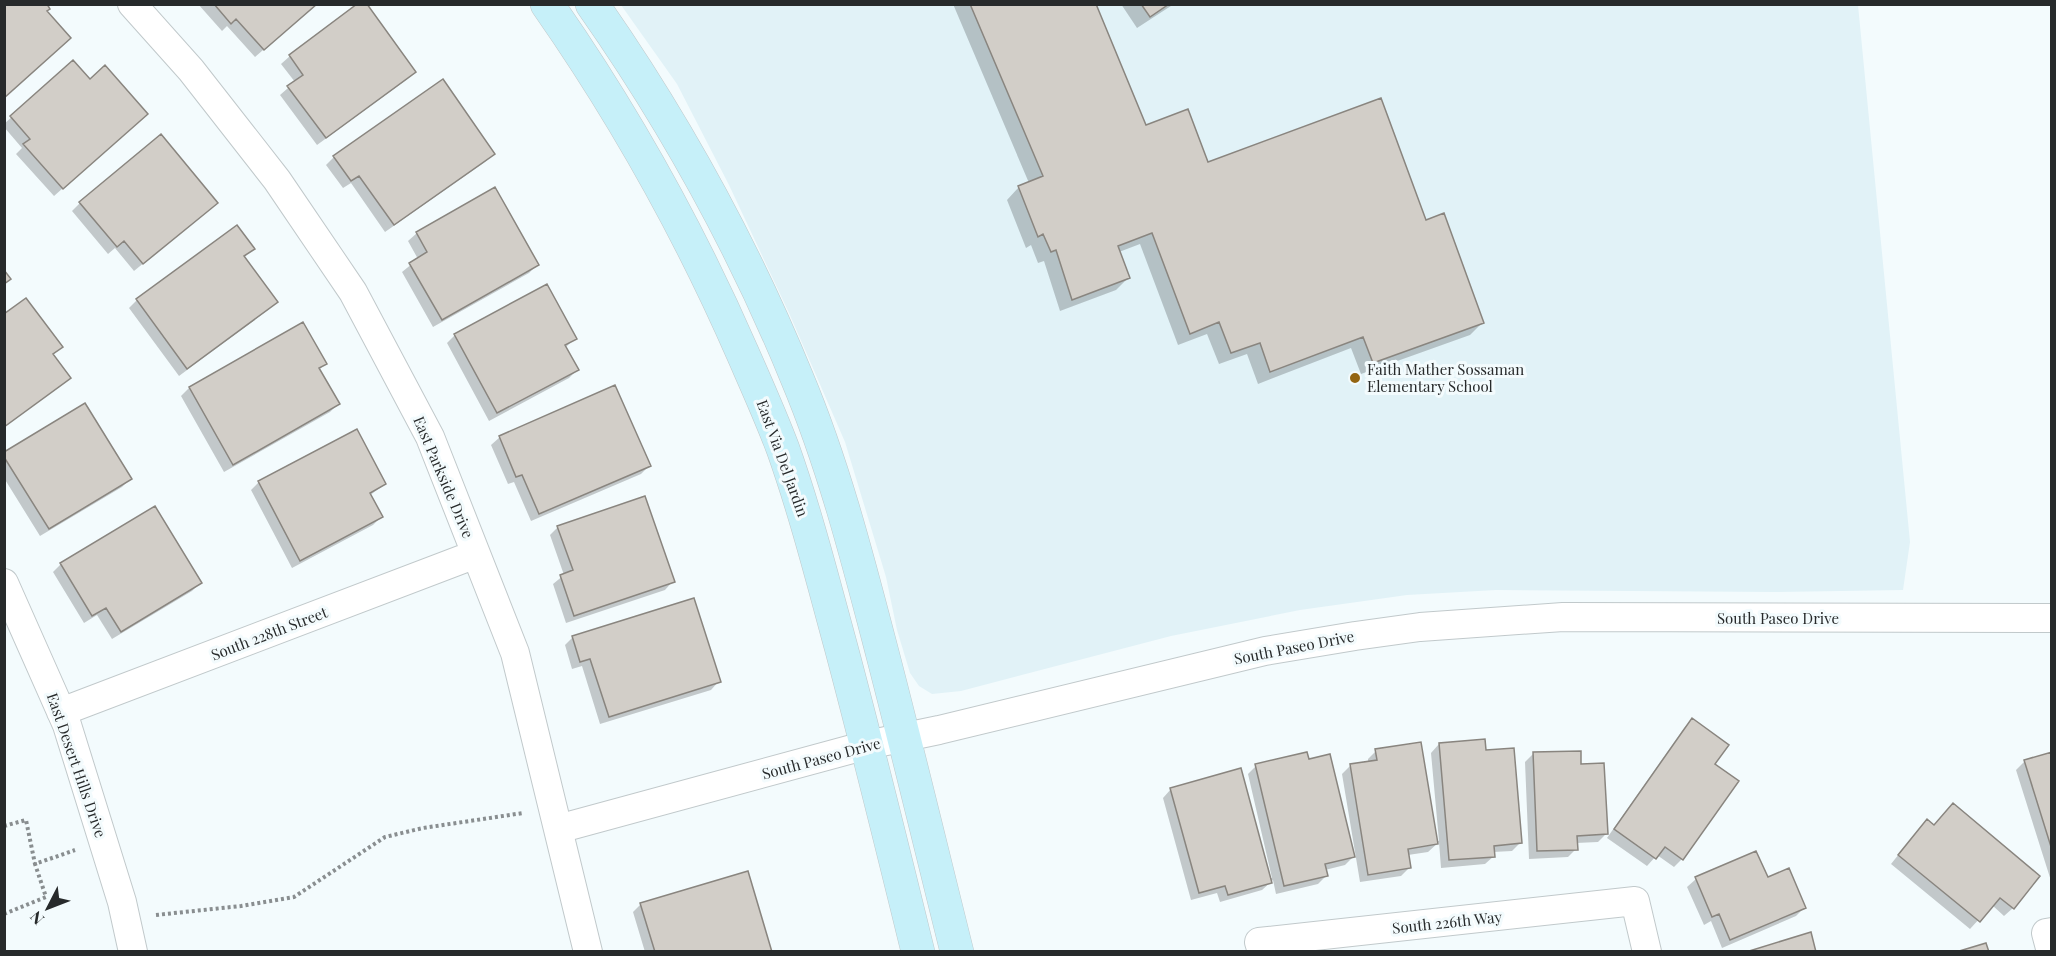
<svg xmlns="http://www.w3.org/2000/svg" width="2056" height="956" viewBox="0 0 2056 956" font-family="'Playfair Display',serif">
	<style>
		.built { fill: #e1f2f7 }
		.shadow { fill: #0003 }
		.building { fill: #d2cec8; stroke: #89857f; stroke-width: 1.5 }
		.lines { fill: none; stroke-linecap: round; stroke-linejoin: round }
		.street-casing { stroke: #c1c9cb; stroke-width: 30 }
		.secondary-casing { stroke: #c1c9cb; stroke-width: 34 }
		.path { stroke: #898e90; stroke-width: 4; stroke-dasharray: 3 3; stroke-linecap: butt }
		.street { stroke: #fff; stroke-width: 28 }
		.secondary { stroke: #c6f0f9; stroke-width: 33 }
		.poi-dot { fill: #936512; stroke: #f3fbfd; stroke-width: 2 }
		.labels { text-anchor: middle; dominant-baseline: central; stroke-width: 6; stroke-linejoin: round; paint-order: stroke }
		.poi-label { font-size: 15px; fill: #272a2b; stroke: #f3fbfd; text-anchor: start }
		.street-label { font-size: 15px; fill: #272a2b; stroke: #f3fbfd }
	</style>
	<rect width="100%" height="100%" fill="#f3fbfd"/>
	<!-- built -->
	<path class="built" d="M621,5H1858L1910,542L1903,590L1774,592L1496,590L1407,595L1300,610L1171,636L961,691L932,694L919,686L910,673L897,630L886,577L845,442L789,313L729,185L677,84Z"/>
	<!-- shadow -->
	<path class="shadow" d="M198,4H316L255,57L227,26L222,31Z
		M359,4L414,72L406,80L317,145L280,95L295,82L281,64L290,56Z
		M953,4H1095L1145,127L1207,164L1425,221L1482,323L1470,335L1361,374L1351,348L1258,384L1247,354L1219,364L1207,334L1178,345L1140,244L1119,252L1128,278L1116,290L1060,311L1044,261L1038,263L1031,245L1026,248L1007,200L1019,187L1029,183Z
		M1121,4H1174L1137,28Z
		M73,62L90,81L138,122L54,196L16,154L22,148L4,127V124Z
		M493,154L485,162L385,232L351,183L343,188L326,165L334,157Z
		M495,189L537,265L529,273L433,327L402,272L418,259L408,241L417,233Z
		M80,203L207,211L134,271L115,248L108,254L72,211Z
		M253,249L243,258L276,302L268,310L179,376L129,308L137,300Z
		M4,315L61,347L52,356L69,378L4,427Z
		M303,324L325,364L319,370L338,404L330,412L224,472L181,396L189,388Z
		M455,335L575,338L565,348L577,370L569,378L489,421L447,343Z
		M500,437L649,466L641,474L531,521L514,482L508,484L491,445Z
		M4,454L130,479L122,487L40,536L4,478Z
		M259,482L385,484L369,496L381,517L373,525L292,568L251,490Z
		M558,527L673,581L665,590L566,623L553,584L564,575L550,535Z
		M61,564L200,583L192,591L112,639L97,615L84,623L53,572Z
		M573,637L719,681L711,690L600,724L582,666L572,669L565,645Z
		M1692,720L1713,764L1682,859L1674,867L1657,855L1647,866L1607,838L1684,728Z
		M1439,744L1485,752L1520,843L1512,851L1493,852L1494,856L1485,864L1441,868L1439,842L1428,852L1408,855L1410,867L1401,876L1360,882L1342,774L1350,766L1368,763V759L1376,751L1436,842L1439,841L1431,753Z
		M2052,753V884L2016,770L2024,762Z
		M1533,754L1579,766L1606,834L1598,842L1576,843V849L1568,857L1529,859L1525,762Z
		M1256,766L1353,857L1345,865L1325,870L1326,876L1318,884L1276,894L1273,880L1262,890L1220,902L1217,893L1191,900L1163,798L1171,789L1270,878H1272L1248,774Z
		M1919,829L2013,908L2004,916L1992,905L1970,929L1891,864Z
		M1756,853L1767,879L1804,908L1796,916L1722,948L1711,921L1704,925L1687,887L1696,879Z
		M641,904L770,952H645L633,912Z"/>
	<!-- building -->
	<path class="building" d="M4,4H47L50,9L47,11L71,38L4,98Z
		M214,4H317L264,50L236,19L231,24Z
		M357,4H367L416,72L326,138L287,86L303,75L289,55Z
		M970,4H1096L1146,125L1188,109L1208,162L1381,98L1426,220L1444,213L1484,323L1373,363L1363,337L1270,372L1260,343L1231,353L1219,322L1190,334L1152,233L1118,246L1130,278L1072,300L1056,250L1051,252L1043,234L1038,237L1018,186L1043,176Z
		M1141,4H1169L1150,17Z
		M73,60L90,79L105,65L148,114L63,189L23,144L30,139L10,116Z
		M443,79L495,154L394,225L359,176L351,181L333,156Z
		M161,134L218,203L143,264L124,241L117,247L79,202Z
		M495,187L539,265L442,320L409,263L427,252L416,232Z
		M237,225L255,249L244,256L278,302L187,369L136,299Z
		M4,270L11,279L4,284Z
		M547,284L577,339L565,345L579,370L497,413L454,334Z
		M26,298L63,347L53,354L71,378L4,427V314Z
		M303,322L327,364L319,368L340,404L233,465L189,387Z
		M615,385L651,466L539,514L522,475L516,477L499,436Z
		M85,403L132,479L49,529L4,457V452Z
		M357,429L386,484L370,493L383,517L300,561L258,481Z
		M645,496L675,582L574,616L560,575L573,570L557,526Z
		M155,506L202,583L121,632L106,608L92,616L60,563Z
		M694,598L721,682L609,717L590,659L580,662L572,636Z
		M1692,718L1729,745L1715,764L1739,781L1683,860L1665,847L1656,859L1614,829Z
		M1485,739L1486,750L1514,748L1522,843L1494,846L1495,857L1449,860L1439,743Z
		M1421,742L1438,844L1408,849L1411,868L1368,875L1350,764L1377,760L1375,749Z
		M1581,751V764L1604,763L1608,834L1577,836L1578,850L1537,851L1533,752Z
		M1307,752L1309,759L1330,754L1355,857L1325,864L1328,876L1284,886L1255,764Z
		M2052,752V850L2024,760Z
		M1241,768L1272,883L1228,895L1225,886L1199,893L1170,788Z
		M1953,803L2040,876L2014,909L2000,898L1980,922L1898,855L1927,819L1934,825Z
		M1756,851L1768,877L1789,868L1806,908L1730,940L1719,914L1712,917L1695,877Z
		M748,871L772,952H655L640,903Z
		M1811,932L1816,952H1746Z
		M1986,943L1989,952H1956Z"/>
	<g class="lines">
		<!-- street casing -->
		<g class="street-casing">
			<path id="street" d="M132,4L191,70L277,180L353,292L430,437L515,653L588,952
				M4,583L67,725L122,902L133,952
				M61,712L476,554
				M558,829L867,745L939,730L1265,651L1355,636L1420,627L1563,617L2052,618
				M1262,952L1259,942L1635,901L1647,952
				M2051,952L2046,933L2052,932"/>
		</g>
		<!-- secondary casing -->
		<g class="secondary-casing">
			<path id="secondary" d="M547,4C626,117 688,228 743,354C757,386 771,417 783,449C806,514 823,581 841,647C868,748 893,850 918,952
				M592,4C674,121 743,246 797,378C834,466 858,560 882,652C908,752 932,852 957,952"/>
		</g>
		<!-- path -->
		<path class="path" d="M4,826L26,820L35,864
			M4,914L46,897L35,864L75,850
			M156,915L241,906L294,897L385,837L423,828L523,813"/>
		<!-- street -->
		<use href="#street" class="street"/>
		<!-- secondary -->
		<use href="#secondary" class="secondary"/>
	</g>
	<!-- markers -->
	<circle class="poi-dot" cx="1355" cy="378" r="6"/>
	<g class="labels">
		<!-- poi labels -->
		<g class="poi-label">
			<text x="1367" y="369">Faith Mather Sossaman<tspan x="1367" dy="17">Elementary School</tspan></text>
		</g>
		<!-- street labels -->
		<g class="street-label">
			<text transform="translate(783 458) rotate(70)">East Via Del Jardin</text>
			<text transform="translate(444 477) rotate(67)">East Parkside Drive</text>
			<text x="1778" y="618">South Paseo Drive</text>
			<text transform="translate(269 633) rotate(-21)">South 228th Street</text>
			<text transform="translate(1294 647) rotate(-11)">South Paseo Drive</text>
			<text transform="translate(821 758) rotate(-15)">South Paseo Drive</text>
			<text transform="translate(77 765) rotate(71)">East Desert Hills Drive</text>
			<text transform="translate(1447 922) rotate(-6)">South 226th Way</text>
		</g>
	</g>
	<!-- border -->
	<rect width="2056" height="956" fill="none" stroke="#272a2b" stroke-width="12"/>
	<!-- north arrow -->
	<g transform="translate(48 908) rotate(228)" stroke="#f3fbfd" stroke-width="4.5" paint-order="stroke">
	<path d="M0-4.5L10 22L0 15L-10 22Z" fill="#272a2b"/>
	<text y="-9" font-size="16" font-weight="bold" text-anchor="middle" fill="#272a2b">N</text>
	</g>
</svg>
